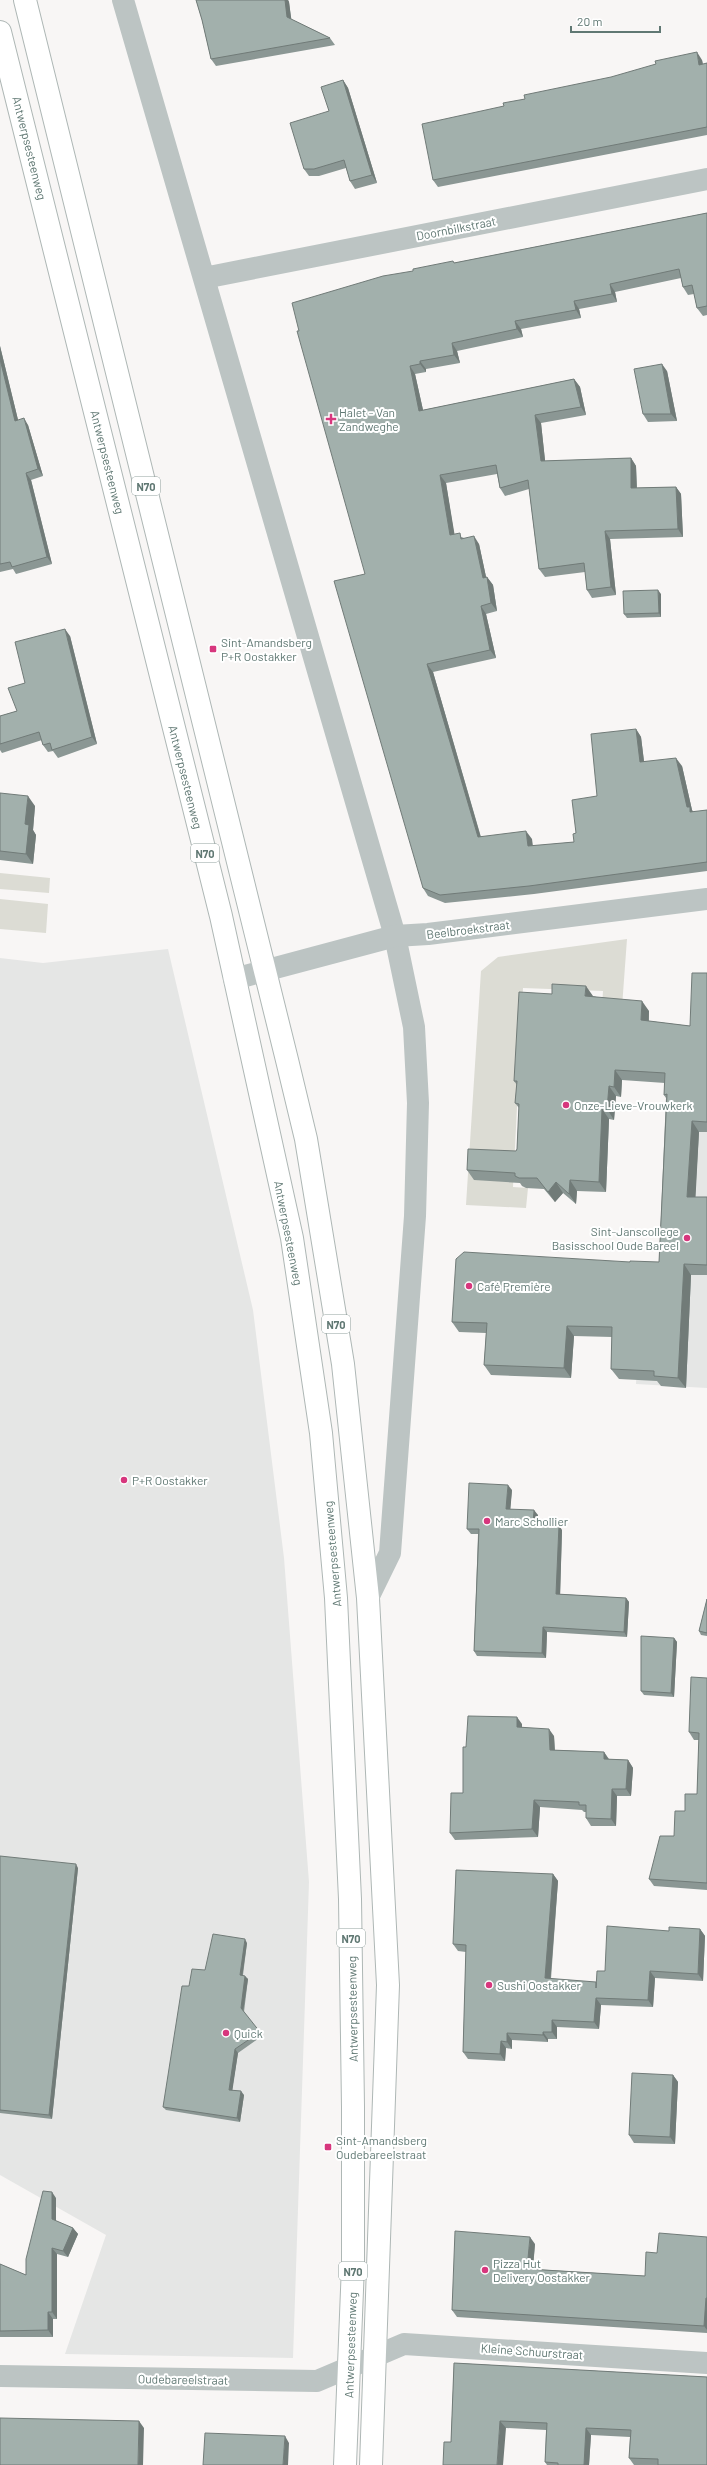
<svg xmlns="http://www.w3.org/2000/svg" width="707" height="2465" viewBox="0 0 707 2465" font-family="Barlow,sans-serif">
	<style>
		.built { fill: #e5e6e5 }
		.green { fill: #dcdcd4 }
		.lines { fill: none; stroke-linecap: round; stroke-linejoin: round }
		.primary-casing { stroke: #aeb7b5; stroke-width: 24 }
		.minor { stroke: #bcc4c3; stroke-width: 22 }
		.tertiary { stroke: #bcc4c3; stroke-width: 22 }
		.primary { stroke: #fff; stroke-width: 22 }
		.wall { fill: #8b9794 }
		.shaded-wall { fill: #717b78 }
		.building { fill: #a2b0ac; stroke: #717b78 }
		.poi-dot { fill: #d7367d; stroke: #fff; stroke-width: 1.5 }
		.labels { text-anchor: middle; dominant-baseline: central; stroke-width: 4; stroke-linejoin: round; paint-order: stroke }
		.shield { fill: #fff; stroke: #90a09d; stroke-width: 1 }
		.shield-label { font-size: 11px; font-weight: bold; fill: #607873 }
		.street-label { font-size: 12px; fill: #607873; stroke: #fff }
		.poi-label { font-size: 12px; fill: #607873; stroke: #fff; text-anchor: start }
	</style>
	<rect width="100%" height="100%" fill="#f8f6f5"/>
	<!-- built -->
	<path class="built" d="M168,949L253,1310L284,1558L309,1882L293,2358L65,2354L106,2235L0,2175V958L43,963Z
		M674,1104L707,1105V1388L636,1384L639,1318L665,1272Z"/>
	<!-- green -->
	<path class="green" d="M0,873L50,878L49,893L0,889Z
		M0,899L48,904L46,933L0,929Z
		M627,939L622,1007L602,1006L603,991L523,988L513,1187L528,1188L526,1208L466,1205L481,971L498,957Z"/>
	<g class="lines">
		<!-- primary casing -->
		<g class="primary-casing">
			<path id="primary" d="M25,0L287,1060L306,1139L343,1364L368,1598L388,1985L371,2465
				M0,32L221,916L292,1238L321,1433L336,1598L350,1899L353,2107V2265L345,2465"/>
		</g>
		<!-- minor -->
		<path class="minor" d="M123,0L395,936L414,1027L418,1103L415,1216L390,1553L368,1598
			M204,278L707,179
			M0,2376L317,2381L404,2344L707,2363"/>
		<!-- tertiary -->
		<path class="tertiary" d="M234,979L395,936L428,934L707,899"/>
		<!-- primary -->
		<use href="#primary" class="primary"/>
	</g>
	<!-- wall -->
	<path class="wall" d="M196,0H288L289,2L291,19L330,38L335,45L216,66L211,59L202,20Z
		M702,60L703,64L707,63V135L438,187L433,180L504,106L525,99Z
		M343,80L348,88L377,183L355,189L350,181L346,168L319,176H309L304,169Z
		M707,213V315L703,316L697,308L694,294L688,295L683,287L681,278L615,292L617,302L579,309L581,318L521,329L523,337L457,351L460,363L426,369V372L415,374L423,410L574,379L580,387L586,415L541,423L545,461L631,458L636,466L637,488L676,487L681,494L683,537L610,539L616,595L592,598L587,590L585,572L545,577L539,569L529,489L505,496L500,488L497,474L446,483L454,534L479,544L486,577H487L493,585L497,611L486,614L496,658L433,672L481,837L532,839V846L574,842L576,833L636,729L641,737L644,761L682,766L692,810L693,812L707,810V871L534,894L445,903L428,896L423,888L365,574L413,271Z
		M0,346L18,420L28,425L43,476L31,480L52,564L16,574L13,569L0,572Z
		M667,371L677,421L648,422L643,414Z
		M661,594V617L627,618L624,614Z
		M70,636L97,744L58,758L53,751L48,752L43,745L42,740L2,753L0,750V716L17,711L25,683Z
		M0,793L35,806L33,830L36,835L33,864L0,860Z
		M707,973V1132H699L695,1197H707V1275H691L686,1388L661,1386L657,1381L619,1379L611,1369L612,1337L574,1336L571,1378L491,1375L484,1365L486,1333L459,1332L452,1322L630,1262H659L666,1098L664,1095L665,1083L622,1080L621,1097L616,1096L614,1120L609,1119L606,1192L577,1191L576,1204L563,1193L555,1202L544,1189L526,1188L522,1186L520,1183L474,1180L467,1170L516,1151L517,1149L519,1108L515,1103L517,1085L514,1081L593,996L649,1011V1021L690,1026Z
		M512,1490L510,1509L538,1515L537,1524L562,1530L560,1594L626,1598L629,1602L627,1637L547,1632L546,1658L477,1656L474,1651L478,1534H471L467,1529Z
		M707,1599V1636L701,1635L699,1631Z
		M674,1638L677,1642L674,1697L644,1695L641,1691Z
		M707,1678V1890L654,1886L649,1879L674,1836L685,1811L697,1794L699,1740H694L689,1732Z
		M522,1724V1727L554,1736L555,1750L604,1752L609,1759L628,1760L633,1768L631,1796H617L616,1826H591L586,1818V1812H584L582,1810L540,1807L538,1837L455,1840L450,1833L463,1793L466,1747Z
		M0,1856L78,1868L52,2119L0,2113Z
		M553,1874L558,1881L551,1979L596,1983L605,1971L669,1931L700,1929L705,1936L703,1981L655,1978L653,2007L601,2005L599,2029L557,2027V2039H548V2042L512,2040V2049L506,2048L505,2061L468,2059L463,2052L466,1952L458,1951L453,1944Z
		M247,1943L243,1975L248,1979L244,2012L262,2036L238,2053L232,2090L244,2095L240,2122L166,2110L163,2107L189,1986L205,1970Z
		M673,2075L678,2082L675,2144L634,2143L629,2135Z
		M56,2198V2221L73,2228L78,2234L68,2257L57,2254V2319H53V2337H0V2264L26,2275Z
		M707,2237V2333L457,2317L452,2310L535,2244L533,2269L645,2276L657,2253Z
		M454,2363L707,2377V2465H634L629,2458L630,2437L591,2435L589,2465H547L545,2462L546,2430L506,2428L451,2442Z"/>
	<!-- shaded-wall -->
	<path class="shaded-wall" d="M284,0H288L289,2L292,24L287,17Z
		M697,52L702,60L704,72L699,65Z
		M343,80L348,88L377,183L372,175Z
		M610,284L615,292L617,302L612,294Z
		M574,301L579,309L581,318L576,310Z
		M515,321L521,329L523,337L517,329Z
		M452,343L457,351L460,363L454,355Z
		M0,346L20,428L15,421L0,359Z
		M420,361L426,369V372L420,364Z
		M662,364L667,371L677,421L671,414Z
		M410,366L415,374L425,419L419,411Z
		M574,379L580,387L586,415L581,407Z
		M535,415L541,423L546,469L541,461Z
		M24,418L28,425L43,476L38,469Z
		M631,458L636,466L637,496L631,488Z
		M26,473L31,480L52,564L47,557Z
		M440,475L446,483L456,543L450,535Z
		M676,487L681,494L683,537L678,529Z
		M605,531L610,539L616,595L611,587Z
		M474,536L479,544L488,586L483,578Z
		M487,577L493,585L497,611L491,603Z
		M658,590L661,594V617L659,613Z
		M481,606L486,614L496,658L490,650Z
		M65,629L70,636L97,744L92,737Z
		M427,664L433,672L483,845L478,837Z
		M636,729L641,737L645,770L640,762Z
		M676,758L682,766L692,810L695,815L696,820L687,807Z
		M28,796L35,806L33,830L36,835L33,864L26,854L25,824Z
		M526,831L532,839L534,854L528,846Z
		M586,986L593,996V1006L585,996Z
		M642,1001L649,1011L648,1030L641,1020Z
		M615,1070L622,1080L621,1097L614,1087Z
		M609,1086L616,1096L614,1120L607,1109Z
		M602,1109L609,1119L606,1192L599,1182Z
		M692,1121L699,1132L695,1207L687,1197Z
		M570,1180L577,1191L576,1204L569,1194Z
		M556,1182L563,1193L555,1202L548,1192Z
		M684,1264L691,1275L686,1388L678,1378Z
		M567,1326L574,1336L571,1378L564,1368Z
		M508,1485L512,1490L510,1514L506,1509Z
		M534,1510L538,1515L536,1529L533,1524Z
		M559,1525L562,1530L560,1599L556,1594Z
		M626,1598L629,1602L627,1637L624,1632Z
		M543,1627L547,1632L546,1658L542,1653Z
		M674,1638L677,1642L674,1697L671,1693Z
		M517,1717L522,1724V1734L517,1727Z
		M549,1729L554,1736L555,1757L550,1750Z
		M604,1752L609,1760L604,1759Z
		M628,1760L633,1768L631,1796L626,1789Z
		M612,1789L617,1796L616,1826L611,1819Z
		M534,1800L540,1807L538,1837L532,1829Z
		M76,1864L78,1868L52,2119L49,2115Z
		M553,1874L558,1881L550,1985L545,1978Z
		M700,1929L705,1936L703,1981L698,1974Z
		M245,1939L247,1943L242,1978L240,1975Z
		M650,1971L655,1978L653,2007L648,2000Z
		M245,1976L248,1979L243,2012L241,2008Z
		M596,1998L601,2005L599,2029L594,2022Z
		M552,2020L557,2027V2039L552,2032Z
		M543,2032L548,2039V2042L543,2035Z
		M507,2033L512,2040V2049L507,2042Z
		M501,2041L506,2048L505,2061L500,2054Z
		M235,2049L238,2053L232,2093L229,2090Z
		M673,2075L678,2082L675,2144L670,2137Z
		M241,2091L244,2095L240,2122L237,2118Z
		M52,2192L56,2198V2226L52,2219Z
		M73,2228L78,2234L68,2257L63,2251Z
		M530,2237L535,2244L532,2276L527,2269Z
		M52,2248L57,2254V2319L52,2312Z
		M706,2298L707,2299V2330L704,2326Z
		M48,2312L53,2319V2337L48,2330Z
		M139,2421L144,2428L143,2465H138Z
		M500,2421L506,2428L503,2465H497Z
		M586,2428L591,2435L589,2465H584Z
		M285,2436L289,2443L288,2465H283Z"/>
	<!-- building -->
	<path class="building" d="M196,0H285L287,17L330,38L211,59L202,20Z
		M697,52L699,65L707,63V127L433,180L422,124L504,106L503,103L525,99L524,95L611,77L656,64L655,61Z
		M343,80L372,175L350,181L344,160L314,169H304L290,123L329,111L321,87Z
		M707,213V306L697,308L692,285L683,287L679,269L610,284L612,294L574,301L576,310L515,321L517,329L452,343L454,355L420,361V364L410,366L419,411L574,379L581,407L535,415L541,461L631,458V488L676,487L678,529L605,531L611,587L587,590L584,563L539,569L528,480L500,488L496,465L440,475L450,535L460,533L461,539L474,536L483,578L487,577L491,603L481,606L490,650L427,664L478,837L526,831L528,846L574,842L573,834L576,833L572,800L597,796L591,734L636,729L640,762L676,758L687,807H690V812L707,810V862L529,886L440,895L423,888L334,581L365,574L297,331H299L292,303L383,276L413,271V269L453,261L454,263Z
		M0,359L15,421L24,418L38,469L26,473L47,557L12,567L10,562L0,564Z
		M662,364L671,414H643L634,369Z
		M658,590L659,613L624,614L623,591Z
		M65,629L92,737L52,750L50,743L43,745L39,732L0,744V716L17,711L8,688L25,683L15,642Z
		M0,793L28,796L25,824L29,825L26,854L0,851Z
		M692,973H707V1122L692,1121L687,1197H707V1265L684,1264L678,1378L654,1376V1371L611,1369L612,1327L567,1326L564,1368L484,1365L487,1323L452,1322L456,1259L464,1252L630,1262V1261L659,1262L667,1094L664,1095L665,1073L615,1070L614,1087L609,1086L607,1109H602L599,1182L570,1180L569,1194L556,1182L548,1192L537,1178H519L515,1176V1173L467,1170L468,1149L516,1151L517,1149L519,1104L515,1103L517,1081H514L519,992L552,994V984L586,986L585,996L642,1001L641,1020L690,1026Z
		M469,1483L508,1485L506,1509L534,1510L533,1524L559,1525L556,1594L626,1598L624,1632L543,1627L542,1653L474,1651L479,1529H467Z
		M707,1599V1633L699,1631Z
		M641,1636L674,1638L671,1693L641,1691Z
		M691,1677L707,1678V1883L649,1879L660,1836H674L675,1811H685V1794H697L699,1733L689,1732Z
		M468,1716L517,1717V1727L549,1729L550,1750L604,1752V1759L628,1760L626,1789H612L611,1819L586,1818V1805H579V1802L534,1800L532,1829L450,1833L451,1793H463V1747H466Z
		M0,1856L76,1864L49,2115L0,2110Z
		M456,1870L553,1874L545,1978L596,1982V1988L597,1971H605L607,1926L669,1931V1927L700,1929L698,1974L650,1971L648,2000L596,1998L594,2022L552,2020V2032H543V2035L507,2033V2042L501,2041L500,2054L463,2052L466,1945L453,1944Z
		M213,1934L245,1939L240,1975L245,1976L241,2008L260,2032L235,2049L229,2090L241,2091L237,2118L163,2107L182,1986H189L192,1969L205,1970Z
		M632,2073L673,2075L670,2137L629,2135Z
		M43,2191L52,2192V2219L73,2228L63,2251L52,2248V2312H48V2330L0,2331V2264L26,2275V2259Z
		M455,2231L530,2237L527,2269L645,2276L646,2252L657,2253L659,2233L707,2237V2298H706L704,2326L452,2310Z
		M454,2363L707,2377V2465H658V2459L629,2458L631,2430L586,2428L584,2465H558V2463L545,2462L547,2423L500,2421L497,2465H443L444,2442H451Z
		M0,2418L139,2421L138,2465H0Z
		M205,2433L285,2436L283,2465H203Z"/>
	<!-- markers -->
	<g class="poi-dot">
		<path d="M329 413h4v4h4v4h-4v4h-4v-4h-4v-4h4z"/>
		<rect x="209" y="645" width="8" height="8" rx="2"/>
		<circle cx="566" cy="1105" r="4"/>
		<circle cx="687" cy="1238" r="4"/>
		<circle cx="469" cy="1286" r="4"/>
		<circle cx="124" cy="1480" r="4"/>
		<circle cx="487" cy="1521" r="4"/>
		<circle cx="489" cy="1985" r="4"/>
		<circle cx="226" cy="2033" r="4"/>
		<rect x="324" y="2143" width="8" height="8" rx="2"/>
		<circle cx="485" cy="2270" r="4"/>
	</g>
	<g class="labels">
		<!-- shield labels -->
		<g class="shield">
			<rect x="132" y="477" width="28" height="18" rx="3"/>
			<rect x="191" y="844" width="28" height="18" rx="3"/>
			<rect x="322" y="1315" width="28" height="18" rx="3"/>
			<rect x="337" y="1929" width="28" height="18" rx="3"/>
			<rect x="339" y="2262" width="28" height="18" rx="3"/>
		</g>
		<g class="shield-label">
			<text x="146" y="486">N70</text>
			<text x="205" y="853">N70</text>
			<text x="336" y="1324">N70</text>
			<text x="351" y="1938">N70</text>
			<text x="353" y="2271">N70</text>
		</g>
		<!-- street labels -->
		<g class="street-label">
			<text transform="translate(30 148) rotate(76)">Antwerpsesteenweg</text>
			<text transform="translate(456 228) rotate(-11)">Doornbilkstraat</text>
			<text transform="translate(108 462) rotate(76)">Antwerpsesteenweg</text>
			<text transform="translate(186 777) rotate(76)">Antwerpsesteenweg</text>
			<text transform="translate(468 929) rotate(-7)">Beelbroekstraat</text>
			<text transform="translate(289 1233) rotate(79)">Antwerpsesteenweg</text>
			<text transform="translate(332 1554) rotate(-95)">Antwerpsesteenweg</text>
			<text transform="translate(352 2009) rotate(-91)">Antwerpsesteenweg</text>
			<text transform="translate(350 2345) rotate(-88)">Antwerpsesteenweg</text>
			<text transform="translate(532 2351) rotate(4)">Kleine Schuurstraat</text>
			<text transform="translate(183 2379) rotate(1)">Oudebareelstraat</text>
		</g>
		<!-- poi labels -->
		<g class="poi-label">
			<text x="339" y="412">Halet - Van<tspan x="339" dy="14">Zandweghe</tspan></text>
			<text x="221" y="642">Sint-Amandsberg<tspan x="221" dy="14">P+R Oostakker</tspan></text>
			<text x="574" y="1105">Onze-Lieve-Vrouwkerk</text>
			<text x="679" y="1231" text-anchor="end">Sint-Janscollege<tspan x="679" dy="14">Basisschool Oude Bareel</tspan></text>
			<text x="477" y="1286">Café Première</text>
			<text x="132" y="1480">P+R Oostakker</text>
			<text x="495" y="1521">Marc Schollier</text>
			<text x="497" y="1985">Sushi Oostakker</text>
			<text x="234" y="2033">Quick</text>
			<text x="336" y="2140">Sint-Amandsberg<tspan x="336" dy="14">Oudebareelstraat</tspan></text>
			<text x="493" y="2263">Pizza Hut<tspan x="493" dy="14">Delivery Oostakker</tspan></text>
		</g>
	</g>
	<!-- scale -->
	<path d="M571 26v6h89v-6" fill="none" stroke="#607873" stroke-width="2"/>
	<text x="577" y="26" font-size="12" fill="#607873" stroke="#ffffff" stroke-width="3" paint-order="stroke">20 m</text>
</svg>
